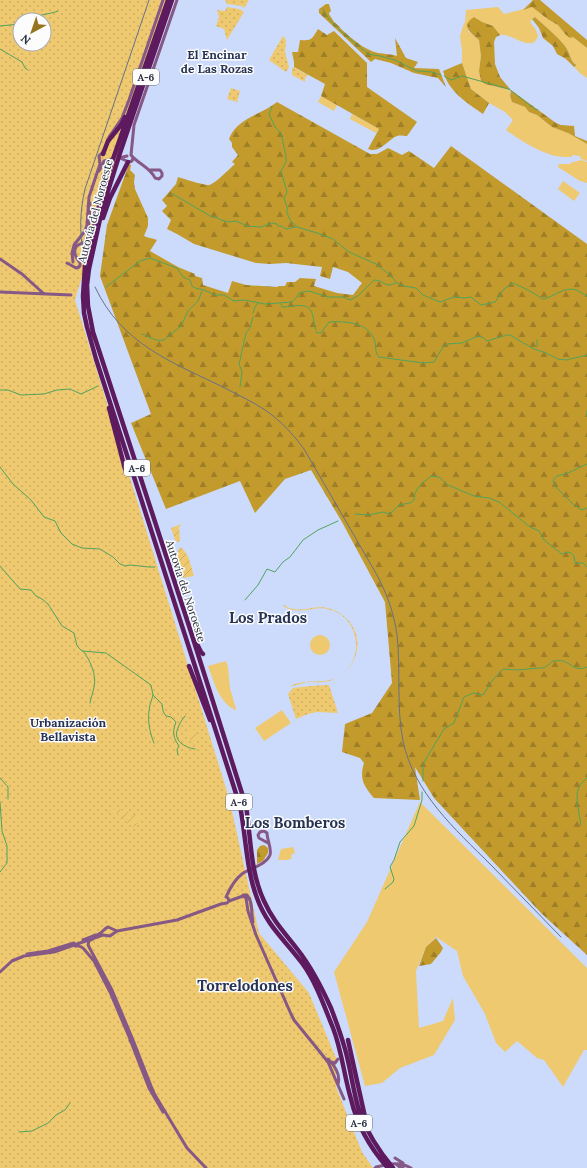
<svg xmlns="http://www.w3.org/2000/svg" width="587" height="1168" viewBox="0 0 587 1168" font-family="Lora,serif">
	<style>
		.grass { fill: #eec970 }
		.forest { fill: url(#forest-firs) }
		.park { fill: url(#park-dots); fill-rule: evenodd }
		.garden { fill: url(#garden-furrows) }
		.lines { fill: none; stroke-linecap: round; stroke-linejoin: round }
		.stream { stroke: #51a35d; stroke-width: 1 }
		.secondary { stroke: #865885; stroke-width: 3 }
		.highway { stroke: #5d1a5e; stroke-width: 4.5 }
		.rail { stroke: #677187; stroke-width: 1 }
		.labels { text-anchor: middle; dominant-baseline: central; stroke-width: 3; stroke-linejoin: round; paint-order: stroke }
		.shield { fill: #fcfcfc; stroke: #686c78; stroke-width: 1 }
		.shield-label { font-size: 10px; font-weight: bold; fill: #282f3f }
		.street-label { font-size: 11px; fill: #282f3f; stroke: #fcfcfc }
		.neighbourhood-label { font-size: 12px; font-weight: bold; fill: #263354; stroke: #fcfcfc }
		.district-label { font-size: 15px; font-weight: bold; fill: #263354; stroke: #fcfcfc }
	</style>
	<defs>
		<pattern id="forest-firs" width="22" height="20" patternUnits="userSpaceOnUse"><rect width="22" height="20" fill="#c39a2c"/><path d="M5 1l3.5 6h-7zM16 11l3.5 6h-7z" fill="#9e7e27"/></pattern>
		<pattern id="park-dots" width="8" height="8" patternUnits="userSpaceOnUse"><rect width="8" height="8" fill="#eec970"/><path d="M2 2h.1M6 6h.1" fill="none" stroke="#ccad62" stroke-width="1.8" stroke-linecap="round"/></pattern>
		<pattern id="garden-furrows" width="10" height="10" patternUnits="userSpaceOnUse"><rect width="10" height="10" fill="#eec970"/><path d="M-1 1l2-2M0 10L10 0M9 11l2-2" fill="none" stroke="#ccad62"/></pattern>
	</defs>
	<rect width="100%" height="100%" fill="#ccdbfc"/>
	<!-- grass -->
	<path class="grass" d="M498,7L504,14L532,7L549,20L558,25L565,34L573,37L587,48V78L581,74L574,67L576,65C570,60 570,52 565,46C556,35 546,27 535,17L532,19L530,22L536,30L538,36C532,54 513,33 500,35L493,26L481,22L474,17L468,31L479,40L481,56L479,71L481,81L486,84L509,90L510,89V96L512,102L525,107L529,112L537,115L552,127L568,133L587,144V161L581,159L580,156L572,155V157C566,157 560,157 555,156C538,151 521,141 506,130L513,120L505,112L489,103L471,89L462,63V51L460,36L464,23H465L466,10Z
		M321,96L337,105L334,111L318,102Z
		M352,114L379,129L376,133L350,119Z
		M581,160L587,162V183L580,181L558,167L559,164H570V163Z
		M563,181L580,193L574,201L558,189Z
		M310 645a10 10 0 1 1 20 0a10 10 0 1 1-20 0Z
		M226,661L228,667L230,688L236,709L235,710C219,702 214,682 208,666Z
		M282,710L291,723L264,741L255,728Z
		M420,802L587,968V1050H584L563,1087L544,1060L537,1058L517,1041L505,1052L496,1043L485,1014L463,976L457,951L436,937L426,947L416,971L419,1028L443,1021L453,998L455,1020L434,1055L400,1068L382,1083L365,1086L334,972L367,922Z
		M293,847L295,853L291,855L292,858L288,860H278L281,849Z"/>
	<!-- forest -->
	<path class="forest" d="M533,0H540L587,40V48L573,37L570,38L565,34L558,25L549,20L532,7L523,10Z
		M326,4H329L331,11L329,13V14L334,22L340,27V28C350,37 364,50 378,53C384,54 391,54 397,56L395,38L406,58L418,62L414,68L439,69L446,87L438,78L414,73L391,63L375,59L371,62L319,13V9Z
		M474,17L482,22L493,26L500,35L496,37L494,42L495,64L500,77L510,89V90L485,84L481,81L479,71L481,56L479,40C471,33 460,26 474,17Z
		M535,17C546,27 556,35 565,46C570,52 570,61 576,65L574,67L566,59L557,54L553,46L543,38L539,28L532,19Z
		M318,29L327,35L334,31L367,63V87L417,122L407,136C404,136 400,135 397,136C387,140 380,154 368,149L379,129L321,96L325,84L294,67V62L292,52H298L300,40C312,41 312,39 318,29Z
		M462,63L471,89L489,103L483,114C466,102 449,92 443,71Z
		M511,90L556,123L561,125L574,126L575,136L587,141V144L568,133L552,127L537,115L529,112L525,107L512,102L510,96Z
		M277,102L370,154H377L388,148L402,155L409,151L434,168L451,146L587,244V955L542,914L434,798L415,767L420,800L374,798C364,786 359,779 364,763L360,758L342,752L345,724L372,713L392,683L385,602L342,522L311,470L285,479L255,513L240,481L166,509L131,423L151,414L100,276L107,225L129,164L131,165L130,170L135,175L134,182L135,189L148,218V226L144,236C148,238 152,238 157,240L150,251L178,267L195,274V276L202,278L203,285L228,293L232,281L246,285L278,287V286H285L287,282H295L300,278L316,279L314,286L337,293L353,295L362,283L348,272L333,267L330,279L320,276L322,267L286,263L270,264L256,263L194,244L177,234L167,229L171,220L162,211L167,206L162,200L176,184L178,177C184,179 203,185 209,185C215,184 229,169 235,164L232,162L238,155L232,147V143L229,139C237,118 261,115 277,102Z
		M264,845L268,848V853L263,861L257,864V850L260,846Z
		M436,938L443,948L441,952L431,964L419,966L426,947Z"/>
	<!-- park -->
	<path class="park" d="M0,0H167L75,300L229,798L259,933L309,993L336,1058V1087L362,1152L373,1168H0ZM20,20H44V44H20Z
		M225,0H249L244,8L242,6L227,4Z
		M227,7L239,9L244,12L227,40L224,29L216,26L219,17L217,10L225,11Z
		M283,36L286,40L285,52L289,67L286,72L269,60Z
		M293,67L308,75L305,78V82L292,75V69Z
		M231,88L240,91L237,102L227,99Z
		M329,685L338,713L317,712L308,714L296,719L288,694L293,688L310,686Z"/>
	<!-- garden -->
	<path class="garden" d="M182,524L179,527L180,539L179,542H177L175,540L171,528Z
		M180,547C189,552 191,567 194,576L183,578C180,569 174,555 180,547Z
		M284,605C300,616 313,603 331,609C343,613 352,622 356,634C362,654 349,676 329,681C322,683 315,682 308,682C302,683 296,685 290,687C303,677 324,686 340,676C365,659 360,619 331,610C313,604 301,617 283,606Z
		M187.5 735a5.5 5.5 0 1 1 11 0a5.5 5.5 0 1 1-11 0Z
		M119,809L134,815L140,816L135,827L130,825L116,812H108L110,810Z"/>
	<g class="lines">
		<!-- stream -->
		<path class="stream" d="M323,9L328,18L344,34L368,54L380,56L395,60L417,71L432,72L441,75
			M29,20C36,14 49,15 58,11
			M0,26L20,24
			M0,49L22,62L25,68L28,70
			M444,76L451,80L462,76L509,89L528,104L535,109L538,110
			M272,107L269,114L275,127L281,133L286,156V162L281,171L287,192L284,198L287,207V213L290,220L297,227L317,233L333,239L349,252L376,264L390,275L397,283L404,286L416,288L423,295L440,302L454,297L464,298L471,297L481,305L495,302L504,289L513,283L528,290L543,299C554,297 564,286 576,290C579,291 583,294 587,296
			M171,193L212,217H216L221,220L229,222L236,221L247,226L261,227L272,223L277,224L278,226H281L286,229L296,227
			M106,287L140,261L150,258L177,268L183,277L190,280L192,286L195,288L204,290L215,295H224L234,301L244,300L265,304L292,302L297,297L299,293L309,291L328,297H343L350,300L358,296L374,280C384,280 385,289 396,283
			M281,304L282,307C292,307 308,301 312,313C314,319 314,325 316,330
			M253,313L255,307L258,303
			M316,332L318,333H321L329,322C345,321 370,322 375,342C376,347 375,353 379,357L423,363L434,362L443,347L447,344L462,343L478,336L482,337L487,341L507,335H510L534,349L546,353L558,359L566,360L587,355
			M142,334C149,337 157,342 164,340L181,326L188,311L198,301L202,291
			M537,347V340
			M240,387L242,372L239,364L240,360L246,333L250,328L253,317
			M0,390H8L21,395L44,394L57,390L70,389L81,394L98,386
			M587,411V416
			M587,464L568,473L557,476L553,480L555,486L574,505L582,510L587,508
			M0,467L13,484L31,500L44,517L55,521L61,533L72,544L82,548L100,549L113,557L120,564L125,566L130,565L149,567H155
			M355,514L369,515L383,512L390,514L399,505L410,503L414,500C414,488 423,483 431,476L439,477L448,485L474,496L489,498L499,502L530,527L539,531L544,540L562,554L568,552L571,553L574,556L575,563H583L587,567
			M0,566L20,589L31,590L36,596L42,599L48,604L62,626L74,633L77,646L82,651L106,653L151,685L153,695L162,704L163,711L166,716L171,717L176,722C172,733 173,737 179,746L177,750L178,755
			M245,600L258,585L267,569L275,572L283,562L290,557L303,540L318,530L338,521
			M83,651C90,660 97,675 94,687C93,693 91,697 90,703
			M153,695C152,699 151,701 150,705C147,718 149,731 154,743
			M185,716C182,720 179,724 178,728C172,740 185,748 195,749
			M0,778L8,787V799
			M423,781V764L444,729L454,723L464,697L473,693L483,695L492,681L503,669L517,670L539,668C545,669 548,665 553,661C556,661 560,660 563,661C572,664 576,672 587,667
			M0,802L2,831L7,846V863L0,872
			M581,825C580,816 574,796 579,787C580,784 584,781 587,778
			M385,889L393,882L394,879L390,867L391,865L394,860L400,842L414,826L422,800V792
			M19,1132L32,1131L48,1123L56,1115L65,1110L70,1103"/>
		<!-- secondary -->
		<path class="secondary" d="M109,137L122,118L129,100L163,0
			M131,155L134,125L177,0
			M131,155C138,164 150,167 155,178L159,179L162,176V173L160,170H150
			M119,158L127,156
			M120,158L129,162L132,161L133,158
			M99,171L104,161L113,159
			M0,259L22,274L44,294
			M73,262L72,253L74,245L85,231L87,225L89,197L100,164L99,156L103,152
			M67,263L76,268L79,267L80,265V262C76,259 73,252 76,247C78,244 82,243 85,242C90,229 89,217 90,203
			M0,292L71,295
			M243,895H247C253,901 251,913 253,922
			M226,897C230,888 234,880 242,874C250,868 266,865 270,855C272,848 267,840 267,833L264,831L260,832L258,835L259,838L268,843
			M229,901L243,896L246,898L248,911L256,935L291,1014L294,1020L328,1062L344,1099
			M97,935C102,934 103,929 108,927L117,931
			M93,939L89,941L88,945L112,990L133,1040L151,1086L155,1095L187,1148L206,1168
			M83,940L96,935
			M75,946H79L83,948L94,961L110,992L130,1039V1041L132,1042L133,1041
			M27,954L48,951L74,943
			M12,961L24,956L54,952L103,935L110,936L117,931L177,920L221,904L227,903L229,901L228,898
			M0,972L13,960
			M131,1042L149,1088L163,1112
			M328,1059C335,1066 341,1074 338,1084
			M331,1062L335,1063L338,1059
			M395,1158L403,1163
			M396,1164L401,1168L403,1167
			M375,1168L376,1167C389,1164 399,1161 411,1168"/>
		<!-- highway -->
		<path class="highway" d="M168,0L112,162L102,193L85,266L83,296L84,313L87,327L96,359L240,806C246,836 246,869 257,898C267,926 285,940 302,963C316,982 324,1006 333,1028C342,1051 344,1076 351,1099C357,1125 370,1148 388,1168
			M172,0L120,153L102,210L89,269L87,285L88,306L93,332L190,629L246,806C251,838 250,871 264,901C273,921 285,933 298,950C312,968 322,988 331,1008C336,1021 341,1035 345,1049C351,1070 353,1092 360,1114C368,1134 379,1151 393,1168
			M103,154L108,141L121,125L125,117
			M103,218L110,198L128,162
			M109,408L125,469
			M196,642L201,652L203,654
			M189,666L210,720
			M348,1040L365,1117"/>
		<!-- rail -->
		<path class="rail" d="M84,255C79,233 80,211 85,189L149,0
			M95,287C122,345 174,363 227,389C240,396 253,402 265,410C280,420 293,434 304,449L377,575C387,594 394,613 397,635C401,670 396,706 403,741C414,793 455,829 491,865C514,889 538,913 561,937"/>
	</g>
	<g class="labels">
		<!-- shield labels -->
		<g class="shield">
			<rect x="133" y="69" width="26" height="16" rx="3"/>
			<rect x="124" y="460" width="26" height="16" rx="3"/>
			<rect x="226" y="794" width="26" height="16" rx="3"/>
			<rect x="346" y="1115" width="26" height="16" rx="3"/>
		</g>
		<g class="shield-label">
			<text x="146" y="77">A-6</text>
			<text x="137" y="468">A-6</text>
			<text x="239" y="802">A-6</text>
			<text x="359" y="1123">A-6</text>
		</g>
		<!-- street labels -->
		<g class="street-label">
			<text transform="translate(95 211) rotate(-75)">Autovía del Noroeste</text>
			<text transform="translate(186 591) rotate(72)">Autovía del Noroeste</text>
		</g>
		<!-- neighbourhood labels -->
		<g class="neighbourhood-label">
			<text x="217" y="54">El Encinar<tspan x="217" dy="14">de Las Rozas</tspan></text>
			<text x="68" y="722">Urbanización<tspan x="68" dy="14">Bellavista</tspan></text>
		</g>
		<!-- district labels -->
		<g class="district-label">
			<text x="268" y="617">Los Prados</text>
			<text x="295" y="822">Los Bomberos</text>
			<text x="245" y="985">Torrelodones</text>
		</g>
	</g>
	<!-- north arrow -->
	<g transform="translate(32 32) rotate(220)"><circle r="19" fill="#fcfcfc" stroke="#a7aab0"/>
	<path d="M0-3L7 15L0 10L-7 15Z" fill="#95751d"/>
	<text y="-6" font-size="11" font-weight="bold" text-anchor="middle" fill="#282f3f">N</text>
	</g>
</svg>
